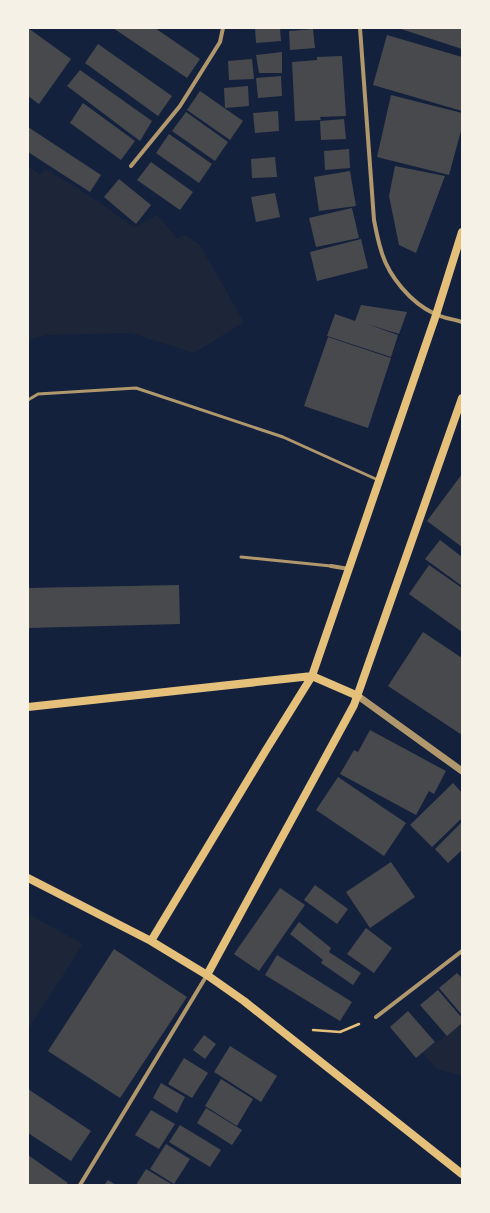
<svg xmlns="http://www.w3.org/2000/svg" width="490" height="1213" viewBox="0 0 490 1213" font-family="'Golos Text',sans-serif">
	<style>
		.green { fill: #1d2539 }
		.building { fill: #48494c }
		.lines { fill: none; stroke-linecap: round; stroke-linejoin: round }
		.path { stroke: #e5c07b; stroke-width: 2.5 }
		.service { stroke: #b1986c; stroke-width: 3 }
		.minor { stroke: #b1986c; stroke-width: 4 }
		.tertiary { stroke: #b1986c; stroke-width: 7 }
		.secondary { stroke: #e5c07b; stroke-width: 8 }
	</style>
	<rect width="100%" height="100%" fill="#14213d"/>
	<!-- green -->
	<path class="green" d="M28,166L40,175L46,169L90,196L134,227L157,215L177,238L185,235L200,245L244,322L194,353L131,333L47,335L28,340Z
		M28,914L83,944L28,1029Z
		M462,1023V1076L437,1069L422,1053Z"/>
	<!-- building -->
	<path class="building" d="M28,28L71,59L39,104L28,96Z
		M113,28H155L200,59L187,78Z
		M255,28H280L281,41L256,43Z
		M398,28H462V49Z
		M313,29L315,48L290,50L289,31Z
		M387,35L462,57V111L373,85Z
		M98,44L172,96L158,116L85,63Z
		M282,52V73H259L256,55Z
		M342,56L346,116L320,117L321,120L295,121L292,62L317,60V57Z
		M252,59L254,79L229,80L228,61Z
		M80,70L152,121L140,141L67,86Z
		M281,76L282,96L258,98L256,78Z
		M248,86L249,106L225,108L224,88Z
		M200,91L243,121L230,140L187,110Z
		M391,95L462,113V127L449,175L377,157Z
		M83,103L135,141L121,160L70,123Z
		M278,111L279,131L255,133L253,113Z
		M186,112L228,142L215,161L172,131Z
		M344,119L346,139L321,140L320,121Z
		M28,127L101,175L90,192L28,152Z
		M169,134L212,164L199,183L156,153Z
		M349,149L350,168L325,170L324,151Z
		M275,157L277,177L252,178L251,159Z
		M151,162L193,192L180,210L137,180Z
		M395,166L445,176L416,253L399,245L389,196Z
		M350,171L356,206L319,211L314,177Z
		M119,179L151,205L136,224L104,197Z
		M275,193L280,217L256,222L251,197Z
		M352,208L359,238L316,247L309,218Z
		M361,239L368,268L317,281L310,252Z
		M361,305L407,312L399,334L367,324L398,335L391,357L327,336L335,314L355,321Z
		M328,337L391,358L368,428L304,406Z
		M462,474V547L427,521Z
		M440,540L462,557V586L425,559Z
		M429,565L462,588V632L409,594Z
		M179,585L180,624L28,628V588Z
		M423,632L462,658V735L388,686Z
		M370,730L446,771L434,794L429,791L416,815L340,774L354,750L358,752Z
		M338,777L406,823L384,856L316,810Z
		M453,783L462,793V818L432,847L410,825Z
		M462,822V850L448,863L435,849Z
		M391,862L415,897L370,928L346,892Z
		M315,885L348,909L337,924L304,900Z
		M280,888L305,905L259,971L234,954Z
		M299,922L331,948L329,952L361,973L353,985L321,963L323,960L290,934Z
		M366,928L392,948L374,973L347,954Z
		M114,949L187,997L120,1098L48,1051Z
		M277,955L352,1002L340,1021L265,975Z
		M457,973L462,978V1015L439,988Z
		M438,990L462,1018V1023L447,1036L420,1005Z
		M408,1011L435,1042L416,1058L390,1027Z
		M204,1035L216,1044L205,1059L193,1050Z
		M230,1046L277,1076L261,1102L214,1072Z
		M184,1058L208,1073L192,1098L168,1084Z
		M221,1079L253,1099L237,1126L205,1106Z
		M161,1083L185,1097L177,1113L153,1098Z
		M28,1089L91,1131L71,1161L28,1133Z
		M206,1108L242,1130L232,1145L197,1123Z
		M151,1110L175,1124L159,1149L135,1135Z
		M180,1125L221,1150L210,1167L169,1142Z
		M166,1144L190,1159L174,1184L150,1169Z
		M28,1155L68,1183L66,1185H28Z
		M146,1169L173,1185H136Z
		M108,1180L116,1185H104Z"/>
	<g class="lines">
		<!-- path -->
		<path class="path" d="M313,1030L340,1032L359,1024"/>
		<!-- service -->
		<path class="service" d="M28,400L38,394L136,388L283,437L378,480
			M241,557L331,566"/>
		<!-- minor -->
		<path class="minor" d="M360,28L374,220C376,230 378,241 381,250C388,276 411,303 435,314C443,318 453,319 462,322
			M131,166L180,106L220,42L223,28
			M331,566L349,569
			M376,1017L462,951
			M80,1185L207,975"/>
		<!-- tertiary -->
		<path class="tertiary" d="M358,696L462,771"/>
		<!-- secondary -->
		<path class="secondary" d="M28,707L312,676L358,696
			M28,878L151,941L207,975L244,1001L462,1174
			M151,941L266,750L312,676L436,315L462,232
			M207,975L354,705L462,398"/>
	</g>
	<!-- border -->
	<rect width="490" height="1213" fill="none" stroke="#f6f1e7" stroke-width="58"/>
</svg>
